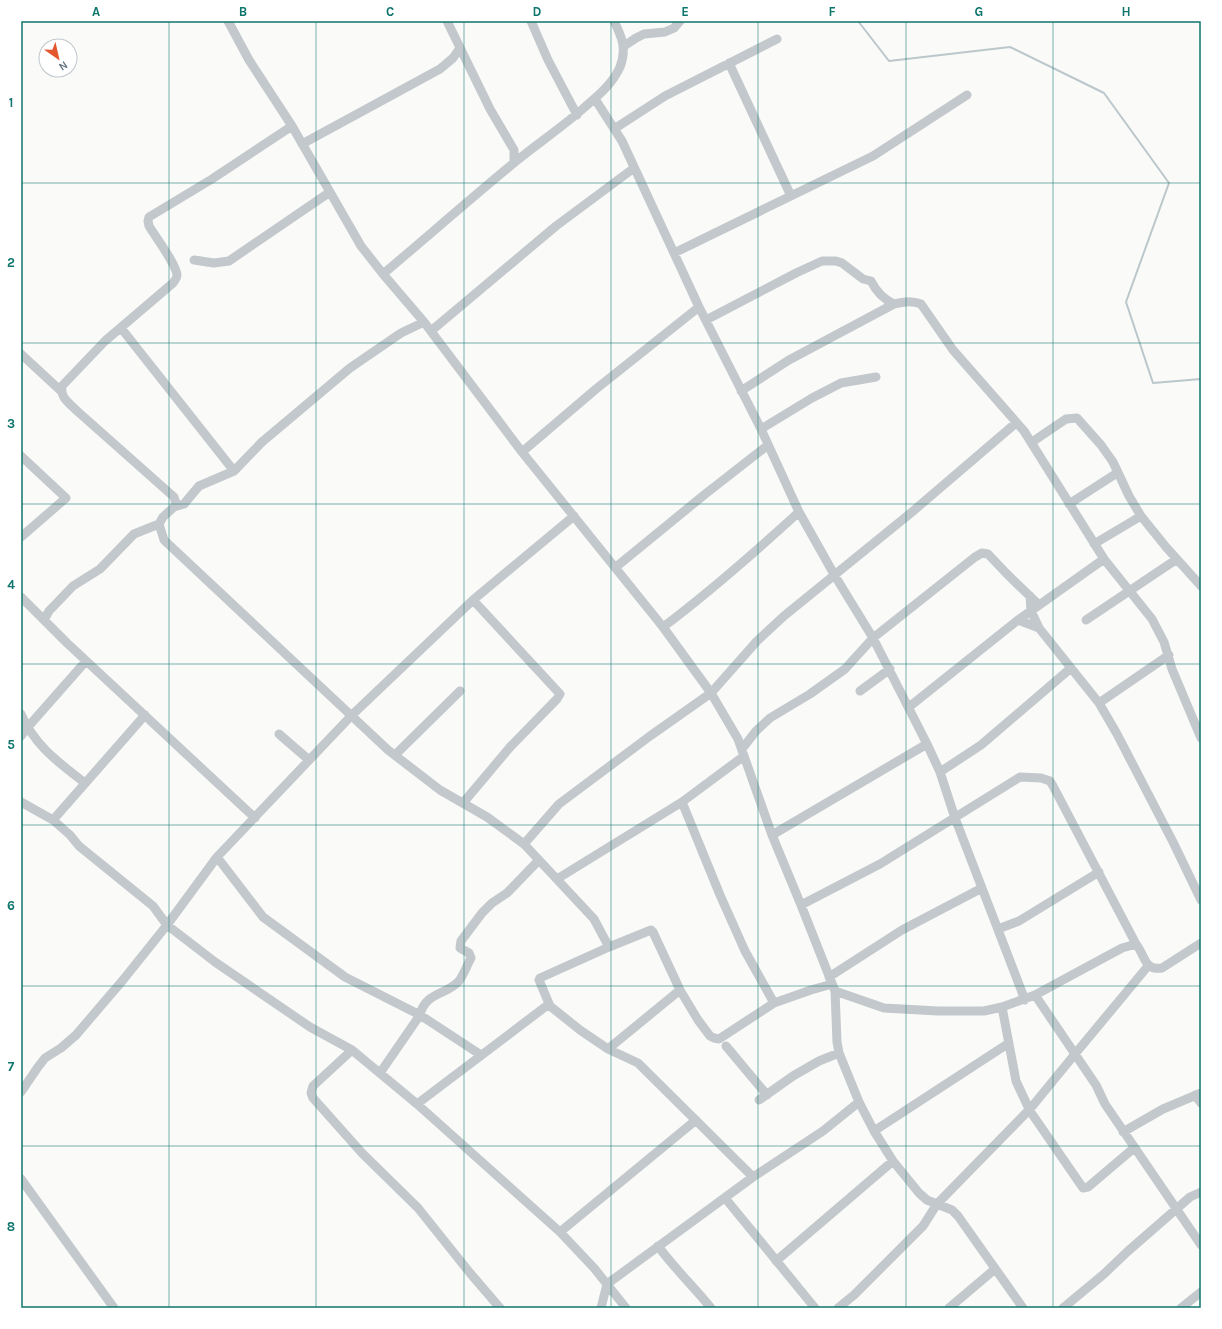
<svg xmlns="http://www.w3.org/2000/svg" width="1222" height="1329" viewBox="0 0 1222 1329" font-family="Karla,sans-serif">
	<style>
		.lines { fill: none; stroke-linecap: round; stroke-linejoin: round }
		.stream { stroke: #bbc7cb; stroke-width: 2 }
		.minor { stroke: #c3c8cc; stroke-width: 9 }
		.grid { fill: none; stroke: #0f766e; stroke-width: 1; stroke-opacity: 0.55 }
		.neatline { fill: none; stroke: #0f766e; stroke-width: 1.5 }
		.grid-label { font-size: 13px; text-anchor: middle; font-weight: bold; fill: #0f766e }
	</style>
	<rect width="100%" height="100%" fill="#fafaf8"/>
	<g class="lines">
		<!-- stream -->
		<path class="stream" d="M858,21L889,61L1010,47L1104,93L1169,183L1126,302L1153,383L1201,379"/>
		<!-- minor -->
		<path class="minor" d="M228,21L249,60L292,126L361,246L383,274L424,322L522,452L663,627L711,693L738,739L772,835L801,905L835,991L837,1042L839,1053L859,1102L874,1131L893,1161L919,1193L927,1200L952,1210L958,1216L1023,1308
			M447,21L490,109L514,150V163
			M531,21L548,60L577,115
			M624,46L636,38L644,34L665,32L674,28L680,21
			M729,63L791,196
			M595,99L622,141L699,307L761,429L799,512L835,576L873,638L927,744L940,772L955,818L1025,1000
			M614,129L665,96L777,39
			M302,144L440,69L453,58L460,48
			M674,253L873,156L967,95
			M194,260L214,263L229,261L330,192
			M383,274C427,237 470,199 515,162C538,143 564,126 586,106C599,95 613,83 620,67C627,49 622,37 614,21
			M706,320L796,273L822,261H836L842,263L863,279L871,281C876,291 883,299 894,304C904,302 911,300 921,304L953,350L1024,431L1104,559L1152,619L1164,642L1172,669L1201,738
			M424,322L401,333L350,368L262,442L234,471L199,486L184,504L174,507L163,517L159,524L164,540L388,750L440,790L487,817L524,844L594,919L609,947
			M121,328L234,471
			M431,331L556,226L634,168
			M21,354L61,391
			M741,391L789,360L894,304
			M761,429L812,398L841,383L876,377
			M1032,442L1066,419L1077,418L1101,445L1113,462L1129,496L1141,516L1166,547L1201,586
			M522,452L596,389L699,307
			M21,456L66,498L21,537
			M1069,504L1117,473
			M174,507L176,504L174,497L76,410C68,402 60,397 62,386L105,341L173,283C175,280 177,279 177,275C176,264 155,236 149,226L148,221L149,217L212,179L292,126
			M1094,544L1141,516
			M616,567L704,495L768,445
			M1030,596L1031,611L1039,628L1099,703L1117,734L1173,842L1201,900
			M21,597L67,643L255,818
			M44,620L49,611L73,586L100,569L134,534L159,524
			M1018,620L1039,628
			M1086,620L1177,559
			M663,627C711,591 755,552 799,512
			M860,691L890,669
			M1099,703L1169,655
			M909,707L1018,620L1104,559
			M21,714C35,746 58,762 85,783
			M279,734L309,760
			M21,736L27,728L86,661
			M742,749L756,731L770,718L810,694L845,669L873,638L975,557L982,553L988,554L1007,574L1039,605
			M395,755L460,691
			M940,772L981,745L1071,668
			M21,802L53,820L70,835L79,846L153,906L167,925L215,962L310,1027L352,1050L417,1104L560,1232L594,1268L626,1308
			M682,802L720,895L745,951L774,1003
			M463,803L511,746L557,699L560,694L473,600
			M53,820L145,715
			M772,835L927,744
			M524,844L559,804L650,736L711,693L757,641L784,616L912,512L1016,423
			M217,857L263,917L345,977L420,1015L481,1055
			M557,879L682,802L744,756
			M801,905L880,864L1020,777L1041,778L1050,781L1053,786L1136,944
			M998,929L1019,921L1099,872
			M829,977L902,930L982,888
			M835,991L884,1008L938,1011H984L1002,1007L1035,995L1122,948L1136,944C1145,955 1144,971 1162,968L1201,943
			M1035,995L1096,1085L1105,1104L1201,1245
			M1002,1007L1016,1081L1030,1111L1083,1188L1088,1187L1134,1148
			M726,1046L767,1095
			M608,1049L680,990
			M352,1050L313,1086L311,1093L313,1098L362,1153L418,1208L470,1273L500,1308
			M380,1073L420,1015C425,992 447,995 459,981C464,974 467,965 471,958L469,953L460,948L461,941L482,913L492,903L507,893L539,860
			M21,1092L38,1067L45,1058L61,1048L76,1035L123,980L167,925L217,857L352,715L473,600L574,516
			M1195,1095L1201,1103
			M759,1100L793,1076L819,1061L839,1053
			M417,1104L545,1007L550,1006
			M874,1131L1009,1043
			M1123,1132L1163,1109L1201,1093
			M753,1177L638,1063L608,1049L580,1030L550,1006L539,980L540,978L609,947L651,930L653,932L680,990L698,1020L710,1036L714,1038L719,1039L774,1003L811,990L832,984
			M21,1179L114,1308
			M725,1198L815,1308
			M560,1232L696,1120
			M658,1246C674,1268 694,1287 711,1308
			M776,1261L893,1161
			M601,1308L607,1284L753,1177L823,1131L859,1102
			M838,1308L854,1295L923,1226L937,1204L1030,1109L1075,1054L1148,966
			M949,1308L995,1269
			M1063,1308L1104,1274L1127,1252L1190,1197L1201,1192
			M1181,1308L1201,1292"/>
	</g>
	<!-- grid -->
	<path class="grid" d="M169,21V1308M316,21V1308M464,21V1308M611,21V1308M758,21V1308M906,21V1308M1053,21V1308M21,183H1201M21,343H1201M21,504H1201M21,664H1201M21,825H1201M21,986H1201M21,1146H1201"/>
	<!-- border -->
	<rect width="1222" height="1329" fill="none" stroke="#ffffff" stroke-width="44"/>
	<!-- north arrow -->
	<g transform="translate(58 58) rotate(146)"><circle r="19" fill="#ffffff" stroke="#c1c8cd"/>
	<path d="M0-3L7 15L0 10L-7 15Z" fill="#e4572e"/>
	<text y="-6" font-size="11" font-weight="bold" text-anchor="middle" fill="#657683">N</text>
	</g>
	<rect x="22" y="22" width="1178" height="1285" class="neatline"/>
	<g class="grid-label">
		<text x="96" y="16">A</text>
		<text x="243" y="16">B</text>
		<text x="390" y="16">C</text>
		<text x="537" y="16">D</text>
		<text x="685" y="16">E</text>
		<text x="832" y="16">F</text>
		<text x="979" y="16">G</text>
		<text x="1126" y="16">H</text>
		<text x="11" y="107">1</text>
		<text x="11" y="267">2</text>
		<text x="11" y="428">3</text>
		<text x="11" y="589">4</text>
		<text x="11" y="749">5</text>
		<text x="11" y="910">6</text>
		<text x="11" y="1071">7</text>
		<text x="11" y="1231">8</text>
	</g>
</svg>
